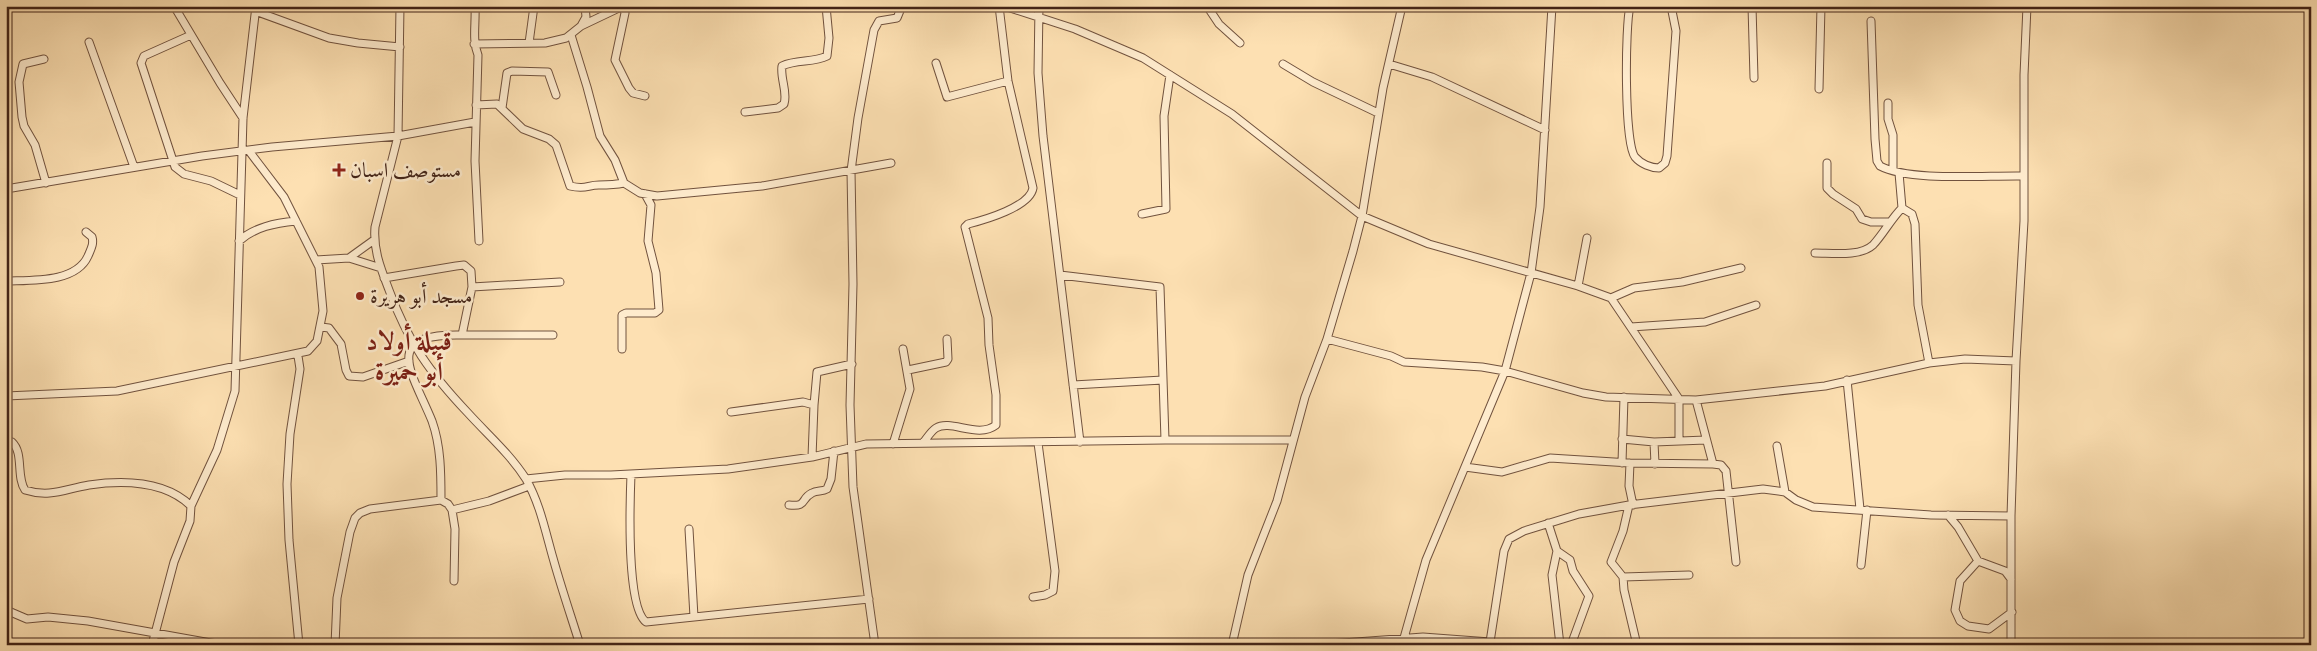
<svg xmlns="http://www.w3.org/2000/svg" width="2317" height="651" viewBox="0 0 2317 651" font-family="'IM FELL Double Pica',Amiri,serif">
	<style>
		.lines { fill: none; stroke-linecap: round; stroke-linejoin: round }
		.minor-casing { stroke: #71523e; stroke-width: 9 }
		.minor { stroke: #feebcd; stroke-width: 7 }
		.poi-dot { fill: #8f2418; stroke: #feebcd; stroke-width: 2 }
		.labels { text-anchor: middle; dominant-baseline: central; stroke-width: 5; stroke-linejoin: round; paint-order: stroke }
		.poi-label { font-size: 21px; fill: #422317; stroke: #feebcd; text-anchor: start }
		.district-label { font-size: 26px; font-weight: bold; fill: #7a1f14; stroke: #feebcd }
	</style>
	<rect width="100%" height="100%" fill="#fde0b2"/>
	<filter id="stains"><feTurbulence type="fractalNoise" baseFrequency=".004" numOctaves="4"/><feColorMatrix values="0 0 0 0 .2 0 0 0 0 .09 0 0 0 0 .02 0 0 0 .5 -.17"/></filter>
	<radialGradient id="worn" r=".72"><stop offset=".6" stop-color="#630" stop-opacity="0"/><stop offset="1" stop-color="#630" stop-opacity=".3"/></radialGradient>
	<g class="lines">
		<!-- minor casing -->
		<g class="minor-casing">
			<path id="minor" d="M174,6L220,83L243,118
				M400,6L398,136L375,227C373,250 381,269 389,290C408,342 430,373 468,413C488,435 510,454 526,479C540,504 545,530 553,558C561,587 571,616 580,645
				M475,6C476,23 472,40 478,55L475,161L479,241
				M625,6L623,7L625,13L615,60L629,88L633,93L645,96
				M1004,6L1075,29L1143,58L1232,114L1362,216L1429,244L1578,286L1611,298L1679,399V441
				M1039,6L1038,73L1043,136L1080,442
				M1207,6L1219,24L1240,43
				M1630,6C1625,26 1624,143 1635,157C1641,164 1651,168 1659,168L1665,163L1667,156L1676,31L1671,6
				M1752,6L1754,78
				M255,11L329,38L358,43L400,47
				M1871,21L1875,139L1877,161L1880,166C1910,182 1987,175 2024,176
				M581,26L586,17L585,6
				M191,35L144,56L141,63L175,167L184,174L211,181L240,195
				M571,35L587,87L600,136L615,160L624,183L640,193L657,196L762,186L891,163
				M89,42L134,167
				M529,43L534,6
				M474,44L545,43L566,38L581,26L623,6
				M44,59L23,64L19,82L22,117L24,126L35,145L46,183
				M936,63L947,97L1008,81
				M1283,64L1313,82L1378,113
				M1389,64L1432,77L1545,130
				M1819,89L1821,6
				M1888,103V119L1893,135V170
				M476,105L497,104L523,129L549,139L556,145L570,186C586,190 587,185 599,185C608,185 614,185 624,183
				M502,108L507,73L512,71L548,72L556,95
				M745,112L778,108L784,104C788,92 780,79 782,66C797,59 813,63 827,56L829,38L826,6
				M1827,163V188L1833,194L1856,209L1862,219L1871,222H1889
				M1899,173L1902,208L1912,214L1915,224L1918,305L1929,363
				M6,189L202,156L272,147L398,136L475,122
				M1142,214L1166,209L1164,116L1170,75
				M239,241C255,227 275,223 296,221
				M1815,253C1832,253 1860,257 1873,245C1884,233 1891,219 1902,208
				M349,258L374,240
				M316,260L349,258L381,268
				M1060,275L1160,287L1165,440
				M384,278L456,266L464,265L471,271L472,287L462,335C380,333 412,372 432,421C441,446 441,474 441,500
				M6,281C32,280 76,283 88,256C91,249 94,244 92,237L86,232
				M1578,286L1587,238
				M472,287L560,282
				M1611,298L1634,288L1682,282L1741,268
				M321,327L329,328L341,344L346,370L349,376L363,377L409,361
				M1631,327L1705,322L1756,305
				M462,335H553
				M1327,339L1391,356L1404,362L1482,367L1505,371L1583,393L1606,397L1696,400L1825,386L1929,363L1965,359L2016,361
				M622,349V315L626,313H655L659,310L656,273L648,241L651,205L645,194
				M295,354L298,356L300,369L290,434L287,484L289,540L299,645
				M908,370L946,362L948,359L947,339
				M1847,380L1860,509
				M1073,385L1163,380
				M6,396L117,391L308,351L317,341L323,311L319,267L284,197L249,151
				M1696,400L1713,464L1721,465L1726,471L1736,562
				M814,405L817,372L852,364
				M731,412L803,402L814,405L812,457
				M1622,439L1654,442L1706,440
				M6,441L12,442C24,453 16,477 25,490C50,498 65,489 89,485C124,480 165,481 191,506
				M1654,442L1655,464
				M923,443C927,438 931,431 936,428C951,419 978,439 996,425V395L989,345L988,318L965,227L968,224C984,220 1030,207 1033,188L1008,81L999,6
				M893,444L910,389L903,349
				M1777,446L1785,492
				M1622,463L1624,397
				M1630,463L1629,486L1633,505
				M1465,467L1502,472L1550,458L1630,463L1713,464
				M631,474C630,500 626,607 646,622L869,599
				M526,479L565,475H611L728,469L812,457L866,444L1165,440H1293
				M789,505C808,507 800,499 812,493C817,490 822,492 827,489L831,479L834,451
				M1629,505L1623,531L1611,562L1623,577L1624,590L1637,645
				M1948,515L1958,527L1978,561L1960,581L1955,610L1960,621L1968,626L1989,629L2012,612
				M1548,523L1557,551L1552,575L1560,645
				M689,529L694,617
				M1557,551L1570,560L1573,571L1589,596L1571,645
				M1978,561L2005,571L2011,579
				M1861,565L1867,510
				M1623,577L1689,575
				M454,581L455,529L452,510L489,501L529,486
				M1033,597L1045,595L1053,591L1055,571L1038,443
				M6,610L27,619L48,617L88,621L222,645
				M152,645L174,562L190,521L191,506L217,450L235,391L243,118L256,6
				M316,645L335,643
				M335,645L337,598L350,532L355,518L360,513L370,509L441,500L448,504L452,510
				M875,645L853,487L850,405L853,284L851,171L858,118L874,30L879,21L897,18L902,6
				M1232,645L1248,575L1277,501L1305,397L1327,339L1353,251L1362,216L1383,88L1402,6
				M1316,645L1423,637L1490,642L1504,551L1509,539L1524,531L1579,514L1629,505L1763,489L1785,492L1796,500L1813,507L1931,515L2011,516
				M1402,645L1426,560L1505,371L1531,273L1540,207L1552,6
				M2011,645V516L2016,361L2024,221V75L2027,6"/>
		</g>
		<!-- minor -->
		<use href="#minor" class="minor"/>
	</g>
	<!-- markers -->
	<g class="poi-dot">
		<path d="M336.5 162.5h5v5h5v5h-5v5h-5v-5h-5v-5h5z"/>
		<circle cx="360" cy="296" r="5"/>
	</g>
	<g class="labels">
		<!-- poi labels -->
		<g class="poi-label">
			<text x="350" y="170">مستوصف اسبان</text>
			<text x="370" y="296">مسجد أبو هريرة</text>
		</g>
		<!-- district labels -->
		<g class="district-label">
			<text x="409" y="342">قبيلة أولاد<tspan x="409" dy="30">أبو حميرة</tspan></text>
		</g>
	</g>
	<!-- margin -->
	<rect width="2317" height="651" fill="none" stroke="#fde0b2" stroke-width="25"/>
	<rect x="8" y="8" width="2302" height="636" fill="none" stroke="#422317" stroke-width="2.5"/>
	<rect x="12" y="12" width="2292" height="626" fill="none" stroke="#422317"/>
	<rect width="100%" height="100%" filter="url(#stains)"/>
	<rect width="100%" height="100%" fill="url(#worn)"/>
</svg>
